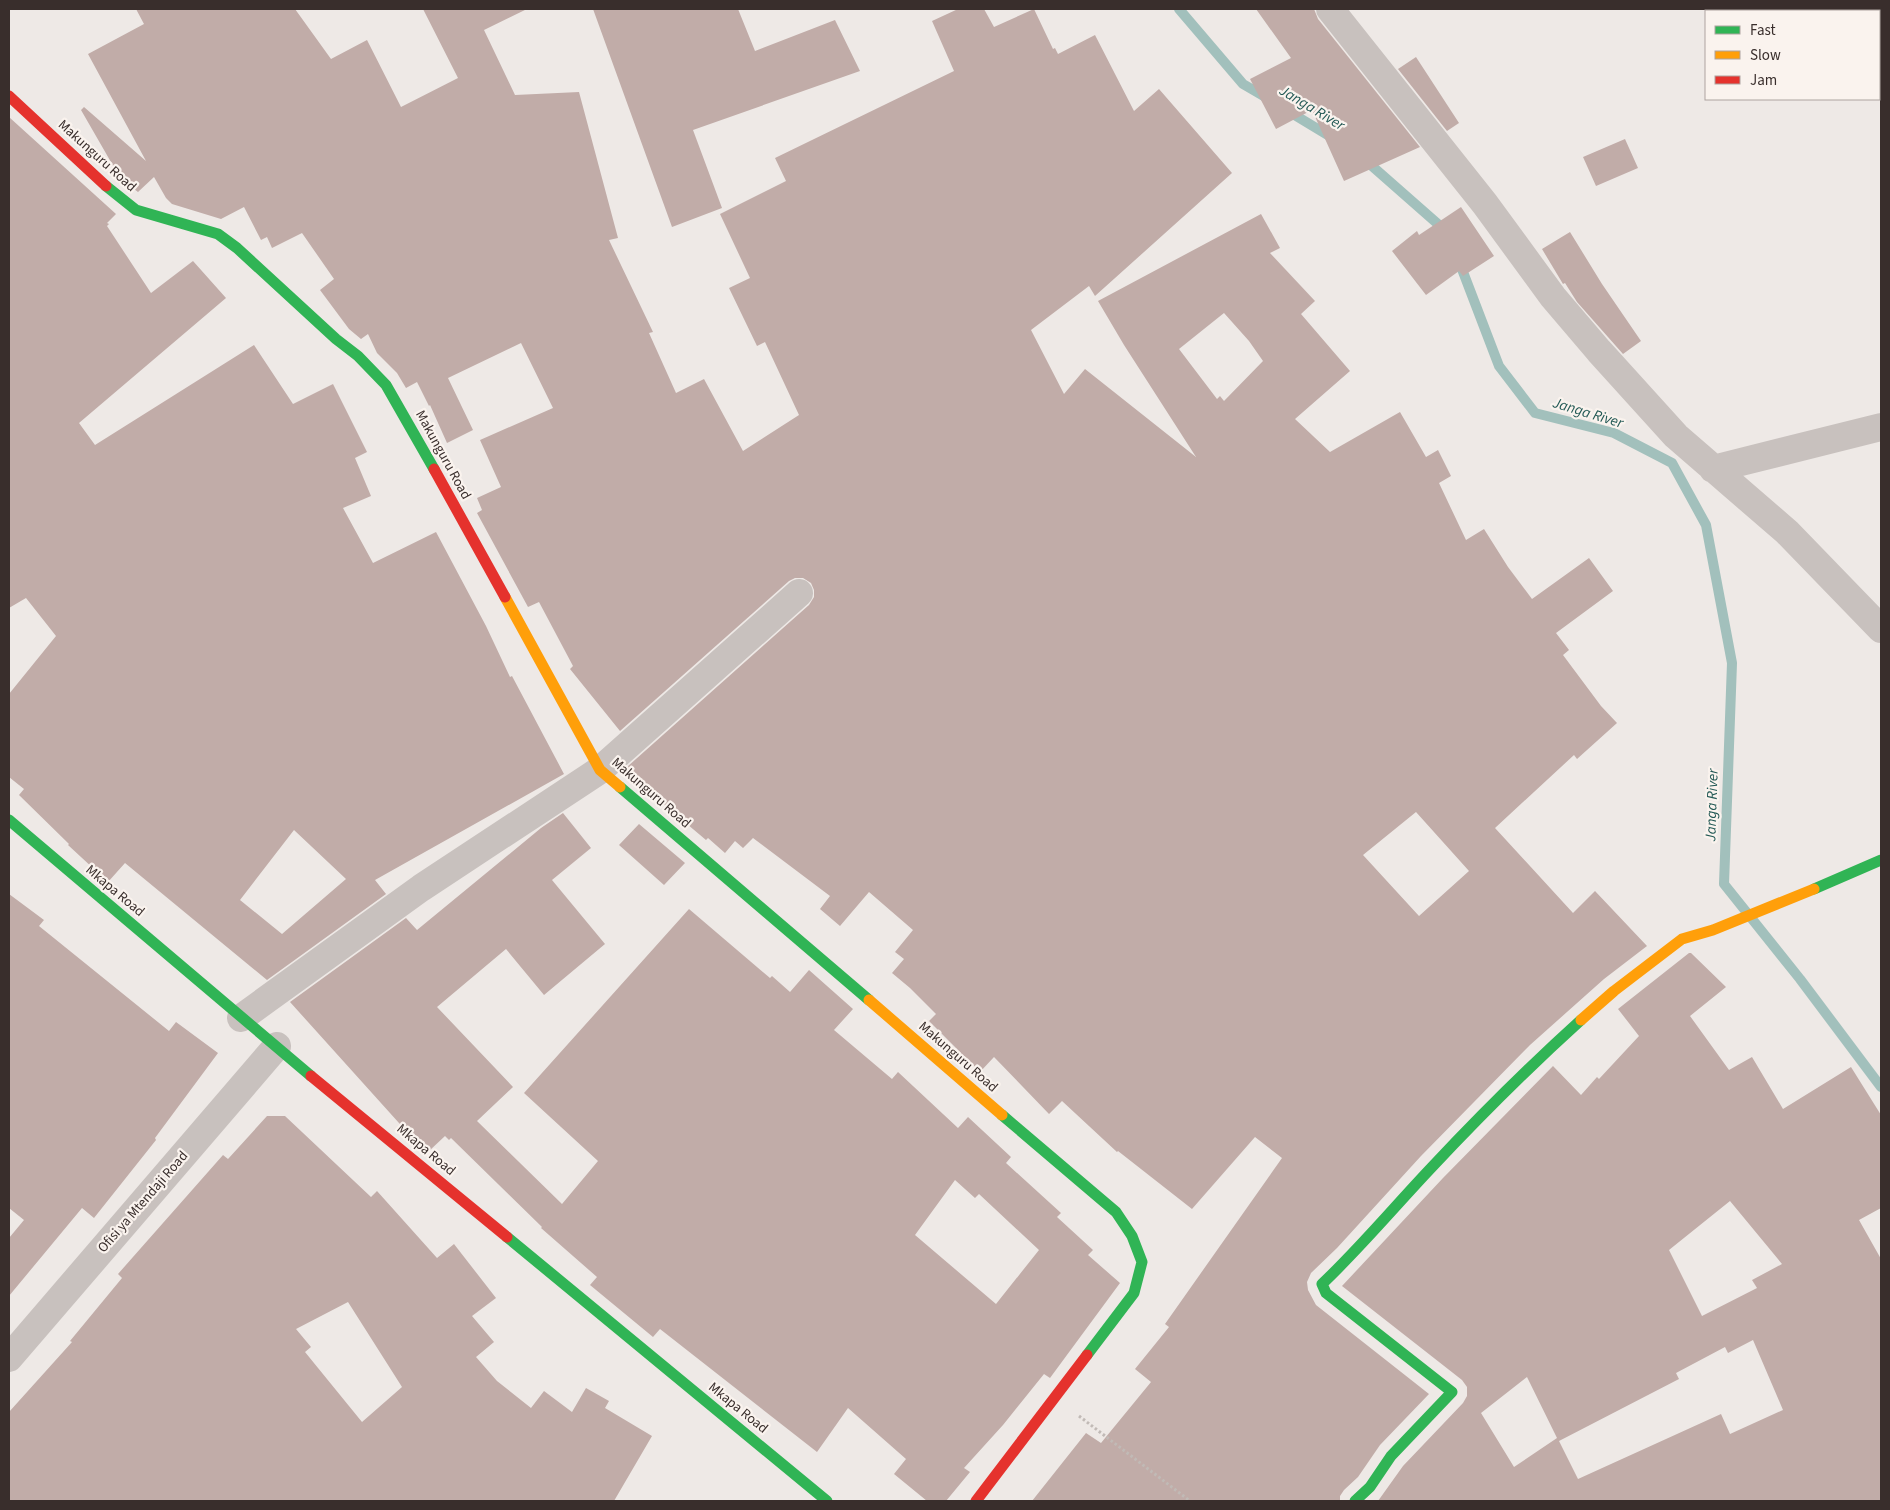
<svg xmlns="http://www.w3.org/2000/svg" width="1890" height="1510" viewBox="0 0 1890 1510" font-family="'Source Sans 3',sans-serif">
	<style>
		.lines { fill: none; stroke-linecap: round; stroke-linejoin: round }
		.stream { stroke: #a2c0bc; stroke-width: 10 }
		.building { fill: #c1aca8; fill-rule: evenodd }
		.path { stroke: #c1bab6; stroke-width: 3; stroke-dasharray: 2.5 2.5; stroke-linecap: butt }
		.street { stroke: #c8c1be; stroke-width: 28 }
		.fast { stroke: #30b455; stroke-width: 11 }
		.slow { stroke: #ff9f0a; stroke-width: 11 }
		.jam { stroke: #e5322d; stroke-width: 11 }
		.labels { text-anchor: middle; dominant-baseline: central; stroke-width: 4.5; stroke-linejoin: round; paint-order: stroke }
		.street-label { font-size: 14px; fill: #392e2c; stroke: #faf3ee }
		.water-label { font-size: 15px; font-style: italic; fill: #235955; stroke: #faf3ee }
	</style>
	<rect width="100%" height="100%" fill="#eee9e6"/>
	<g class="lines">
		<!-- stream -->
		<path class="stream" d="M1179,9L1243,84L1267,98
			M1288,111L1331,137
			M1364,159L1447,232
			M1460,264L1499,366L1535,413L1614,433L1672,463L1706,525L1732,663L1724,884L1800,979L1881,1087"/>
	</g>
	<!-- building -->
	<path class="building" d="M136,9H295L331,59L367,40L401,107L458,78L423,9H527L484,30L515,95L579,92L618,238L609,240L653,332L649,333L676,393L704,379L743,451L799,415L765,342L757,346L729,288L750,278L720,214L786,181L775,158L954,71L932,21L958,9H984L994,27L1034,9L1053,49L1055,48L1058,54L1095,35L1134,111L1159,89L1232,173L1095,296L1089,286L1031,330L1064,394L1085,369L1196,457L1124,345L1098,301L1261,214L1280,248L1270,253L1315,301L1301,314L1350,371L1295,419L1330,452L1400,412L1426,457L1438,450L1451,476L1439,483L1466,540L1484,529L1508,567L1532,599L1589,558L1613,591L1556,633L1569,650L1563,655L1601,706L1617,723L1577,759L1574,755L1495,828L1573,913L1595,891L1647,946L1604,979L1530,1045L1421,1156L1337,1248L1311,1273L1307,1282L1308,1290L1316,1305L1429,1394L1380,1445L1358,1477L1344,1490L1340,1496V1501H1032L1086,1433L1101,1443L1151,1382L1135,1369L1169,1327L1165,1324L1282,1158L1255,1137L1192,1209L1118,1151L1117,1152L1062,1101L1049,1114L994,1057L980,1072L929,1021L936,1014L910,988L892,973L904,959L895,952L913,930L869,892L840,926L820,909L830,896L753,838L743,848L735,841L725,853L708,838L706,840L643,787L627,767L809,605L814,597V590L811,583L803,578H795L789,581L620,731L570,669L573,666L539,602L528,607L477,513L482,510L477,498L501,487L480,440L553,408L521,343L448,378L473,430L447,443L430,405L429,406L417,382L406,388L397,373L377,353L368,334L361,339L349,329L320,290L334,279L302,233L272,248L267,237L261,240L244,207L221,219L172,204L166,198L154,177L138,192L125,182L119,176L81,110L84,107L146,161L88,54L144,24ZM1224,313L1249,341L1263,361L1224,401L1220,396L1217,399L1179,349ZM1416,812L1469,871L1419,916L1363,855Z
		M593,9H738L755,51L835,20L860,71L693,130L722,208L672,227Z
		M1256,9H1314L1318,19L1420,147L1344,181L1312,110L1276,129L1250,79L1291,58Z
		M1416,57L1459,123L1447,131L1398,69Z
		M9,117L116,214L107,223L109,224L107,226L151,293L193,261L226,298L79,423L95,445L254,345L293,404L333,384L367,452L355,458L371,496L343,508L373,563L436,532L486,626L510,677L512,676L564,774L375,880L386,894L267,980L125,863L108,882L68,845L69,844L19,795L24,789L9,777V694L56,636L26,598L9,608ZM294,830L346,879L282,934L240,900Z
		M1625,139L1638,168L1596,186L1583,157Z
		M1461,207L1494,256L1463,276L1459,271L1426,295L1392,251L1417,231L1419,235Z
		M1570,232L1602,284L1641,341L1623,354L1577,302L1565,283L1563,284L1542,249Z
		M563,813L591,848L552,880L605,944L544,995L506,949L437,1007L513,1087L477,1121L562,1204L598,1161L524,1093L689,909L770,978L772,976L790,992L809,970L853,1009L834,1030L892,1079L898,1072L958,1128L968,1117L1011,1157L1006,1163L1061,1213L1057,1217L1093,1250L1088,1255L1120,1283L1050,1378L1044,1374L1003,1425L964,1468L970,1472L946,1501H927L894,1474L906,1459L848,1408L817,1452L660,1329L653,1337L590,1285L597,1277L541,1228L542,1227L451,1138L449,1140L445,1136L428,1152L417,1143L290,1002L406,918L417,930L541,828ZM955,1180L975,1198L979,1194L1039,1250L996,1304L915,1235Z
		M639,824L685,863L664,885L619,845Z
		M9,894L44,920L39,926L169,1031L176,1022L218,1053L155,1138L156,1140L94,1218L82,1208L9,1296V1238L24,1220L9,1208Z
		M1689,953H1691L1726,987L1690,1016L1729,1070L1752,1057L1783,1109L1851,1067L1881,1115V1208L1859,1220L1881,1259V1501H1378L1403,1466L1463,1403L1467,1396V1387L1462,1380L1342,1286L1443,1178L1553,1066L1581,1095L1597,1077L1599,1079L1639,1036L1618,1009ZM1730,1201L1782,1264L1752,1280L1757,1288L1702,1316L1669,1250ZM1753,1340L1783,1410L1730,1434L1721,1414L1578,1479L1559,1441L1679,1379L1676,1373L1725,1347L1728,1353ZM1527,1377L1557,1438L1514,1467L1481,1413Z
		M267,1116H285L371,1197L377,1191L437,1258L454,1244L496,1298L472,1316L494,1342L476,1357L497,1381L531,1408L544,1391L572,1412L586,1388L609,1401L605,1408L652,1436L614,1501H9V1412L72,1342L70,1341L122,1278L118,1274L223,1155L228,1159ZM348,1302L402,1387L362,1422L305,1352L311,1347L296,1329Z"/>
	<g class="lines">
		<!-- path -->
		<path class="path" d="M1879,27L1881,26
			M1079,1416L1190,1501"/>
		<!-- street -->
		<path class="street" d="M1330,9L1485,204L1553,297L1599,351L1676,436L1787,532L1881,629
			M1713,469L1881,427
			M241,1018L421,888L600,770L799,593
			M9,1358L277,1046"/>
		<!-- fast -->
		<path class="fast" d="M106,186L136,210L218,234L237,248L336,339L358,356L386,385L434,469
			M620,787L869,1000
			M9,820L311,1076
			M1814,889L1881,860
			M1002,1115L1116,1212L1132,1236L1142,1262L1134,1293L1087,1355
			M507,1237L827,1501
			M1355,1501L1370,1487L1391,1456L1452,1392L1326,1293L1322,1284C1361,1247 1395,1206 1432,1167C1479,1117 1529,1067 1581,1020"/>
		<!-- slow -->
		<path class="slow" d="M505,597L600,770L620,787
			M869,1000L1002,1115
			M1581,1020L1614,991L1682,939L1713,930L1814,889"/>
		<!-- jam -->
		<path class="jam" d="M9,96L106,186
			M434,469L505,597
			M311,1076L507,1237
			M976,1501L1087,1355"/>
	</g>
	<g class="labels">
		<!-- street labels -->
		<g class="street-label">
			<text transform="translate(97 156) rotate(42)">Makunguru Road</text>
			<text transform="translate(443 455) rotate(61)">Makunguru Road</text>
			<text transform="translate(651 793) rotate(41)">Makunguru Road</text>
			<text transform="translate(115 891) rotate(40)">Mkapa Road</text>
			<text transform="translate(958 1057) rotate(41)">Makunguru Road</text>
			<text transform="translate(426 1150) rotate(40)">Mkapa Road</text>
			<text transform="translate(143 1202) rotate(-49)">Ofisi ya Mtendaji Road</text>
			<text transform="translate(738 1408) rotate(39)">Mkapa Road</text>
		</g>
		<!-- water labels -->
		<g class="water-label">
			<text transform="translate(1312 108) rotate(31)">Janga River</text>
			<text transform="translate(1588 413) rotate(17)">Janga River</text>
			<text transform="translate(1712 805) rotate(-88)">Janga River</text>
		</g>
	</g>
	<!-- border -->
	<rect width="1890" height="1510" fill="none" stroke="#392e2c" stroke-width="20"/>
	<!-- legend -->
	<rect x="1705" y="10" width="175" height="90" fill="#faf3ee" stroke="#ada4a0"/>
	<rect x="1715" y="26" width="25" height="8" fill="#30b455" stroke="#ada4a0"/>
	<text x="1750" y="35" font-size="15" fill="#392e2c">Fast</text>
	<rect x="1715" y="51" width="25" height="8" fill="#ff9f0a" stroke="#ada4a0"/>
	<text x="1750" y="60" font-size="15" fill="#392e2c">Slow</text>
	<rect x="1715" y="76" width="25" height="8" fill="#e5322d" stroke="#ada4a0"/>
	<text x="1750" y="85" font-size="15" fill="#392e2c">Jam</text>
</svg>
